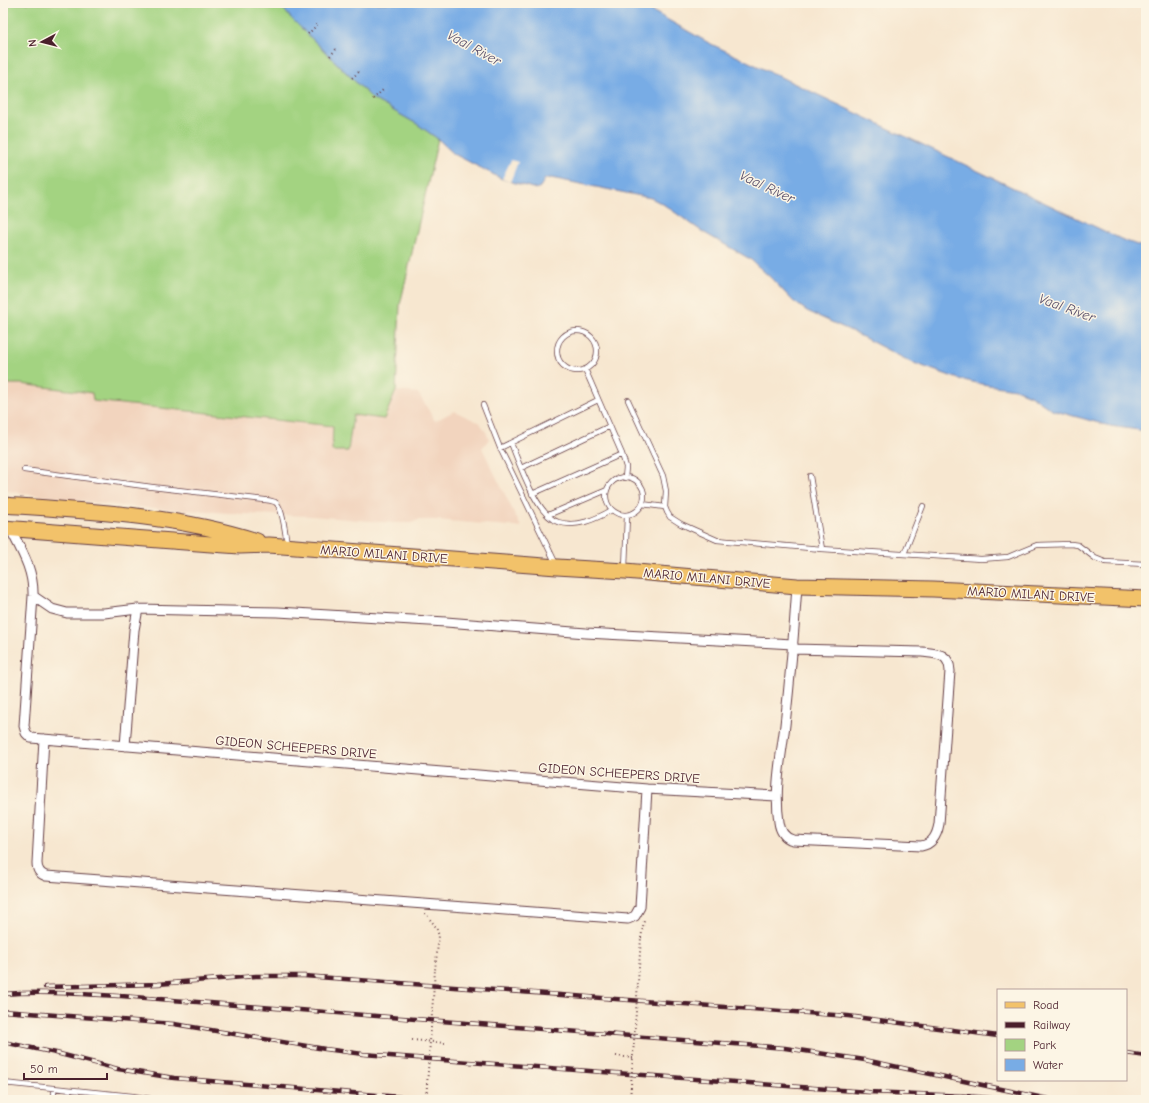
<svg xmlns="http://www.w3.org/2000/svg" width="1149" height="1103" viewBox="0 0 1149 1103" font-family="'Comic Neue',sans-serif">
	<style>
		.built { fill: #f2d4be }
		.green { fill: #a3d381; stroke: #767956 }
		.water { fill: #78ace5; stroke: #616688 }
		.pier { fill: #f7e7d0 }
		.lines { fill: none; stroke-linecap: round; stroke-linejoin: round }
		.service-casing { stroke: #643d44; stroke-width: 6 }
		.minor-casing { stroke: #643d44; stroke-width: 11 }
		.primary-casing { stroke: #643d44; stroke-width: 17 }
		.path { stroke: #643d44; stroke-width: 2; stroke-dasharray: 1 3; stroke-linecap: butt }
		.service { stroke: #fff; stroke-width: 4.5 }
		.minor { stroke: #fff; stroke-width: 9 }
		.primary { stroke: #f2c26a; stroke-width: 15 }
		.rail-casing { stroke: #4a1f2b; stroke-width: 4.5 }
		.rail { stroke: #fcf5e5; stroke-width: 3; stroke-dasharray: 9; stroke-linecap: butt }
		.path-bridge { stroke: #643d44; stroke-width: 2; stroke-dasharray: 1 3; stroke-linecap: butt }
		.labels { text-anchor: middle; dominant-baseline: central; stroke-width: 3; stroke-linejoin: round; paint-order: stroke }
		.street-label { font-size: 13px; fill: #4a1f2b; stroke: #fcf5e5 }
		.water-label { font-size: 14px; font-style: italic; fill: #5a506c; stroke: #fcf5e5 }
	</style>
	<rect width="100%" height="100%" fill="#fcf5e5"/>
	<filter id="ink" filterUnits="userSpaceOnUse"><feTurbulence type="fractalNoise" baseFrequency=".025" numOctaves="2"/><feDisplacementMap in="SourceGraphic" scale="8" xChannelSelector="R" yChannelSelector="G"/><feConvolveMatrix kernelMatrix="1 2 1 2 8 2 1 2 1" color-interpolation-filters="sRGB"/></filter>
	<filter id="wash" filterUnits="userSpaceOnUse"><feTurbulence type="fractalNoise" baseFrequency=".012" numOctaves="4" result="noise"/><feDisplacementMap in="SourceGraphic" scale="16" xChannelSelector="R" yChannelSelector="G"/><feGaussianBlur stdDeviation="0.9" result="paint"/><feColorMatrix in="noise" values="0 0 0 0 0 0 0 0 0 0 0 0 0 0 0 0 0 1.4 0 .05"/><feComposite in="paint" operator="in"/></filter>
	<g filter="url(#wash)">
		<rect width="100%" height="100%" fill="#f7e7d0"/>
		<!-- built -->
		<path class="built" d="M3,384H21L92,393L93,401L333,426L332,451H348L353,415L384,419L396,391L418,393L435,421L454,411L480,423L486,432L489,439L482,448L521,527L436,520H418L412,523H393L313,516L244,514L123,506L40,496L3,490Z"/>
		<!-- green -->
		<path class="green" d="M3,3H279L290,17L373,99L417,124L438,139L400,305L396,391L384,419L353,415L348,451H332L333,426L93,401L92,393L21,384H3Z"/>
		<!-- water -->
		<path class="water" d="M279,3H638L709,43L1123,240L1146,248V431L1110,426L1052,410L1030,395L1015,389L982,384L959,379L911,362L849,330L807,311L793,301L771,278L750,259L703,232L663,204L651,198L551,178L545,179L540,187L536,189L502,179L454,154L438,139L417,124L373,99L290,17Z"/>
		<!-- pier -->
		<path class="pier" d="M511,160L518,162L510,182L502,179Z"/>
	</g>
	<g filter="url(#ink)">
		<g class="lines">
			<!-- service casing -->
			<g class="service-casing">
				<path id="service" d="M557 351a20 20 0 1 1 40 0a20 20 0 1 1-40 0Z
					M585,369L622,454L626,467L625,478
					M628,400L663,476L666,491L665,507L667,512L670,517L681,524L717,540L822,549L981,559L1008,557L1037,545L1071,544L1078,545L1095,558L1105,562L1146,564
					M483,405L500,448L556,564
					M511,443C519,463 537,516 558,522C577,528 596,519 612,510
					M500,448L598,400
					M521,468L610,426
					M24,470L152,487L265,500C268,500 272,501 275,502C283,506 285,534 287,543
					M810,476L822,549
					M606 496a19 19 0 1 1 38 0a19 19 0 1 1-38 0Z
					M532,494L622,454
					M642,504L665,507
					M548,515L607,490
					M904,554L923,506
					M625,569L627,515
					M3,1083L133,1096L157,1100
					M54,1088V1100"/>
			</g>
			<!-- minor casing -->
			<g class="minor-casing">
				<path id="minor" d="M10,528C21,550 34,570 33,596L24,726L26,733L31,738L647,789L777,796
					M33,596L52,609L67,613H104L138,609L278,612L446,622L586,633L793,644
					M793,649L922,652C936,654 949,652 950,671L939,824C937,835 933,844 921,846L793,840C784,838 780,830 779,822C774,790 781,757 785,725C790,679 794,632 797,586
					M44,739L37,863C37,870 40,874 46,876L628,919L635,916L640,907L647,789
					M125,746L134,630L138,609"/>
			</g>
			<!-- primary casing -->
			<g class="primary-casing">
				<path id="primary" d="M3,505C88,511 176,515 257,541
					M3,528L211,544L240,546L269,545L557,567L625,571L797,586L933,589L1146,599"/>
			</g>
			<!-- path -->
			<path class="path" d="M308,34L319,23
				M330,56L338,47
				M352,78L361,70
				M373,99L384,89
				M425,913L436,927L439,936L435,970
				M641,938L644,921
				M412,1040L445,1043
				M616,1056L633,1058"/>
			<!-- service -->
			<use href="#service" class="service"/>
			<!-- minor -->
			<use href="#minor" class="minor"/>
			<!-- primary -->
			<use href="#primary" class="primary"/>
			<!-- rail casing -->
			<g class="rail-casing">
				<path id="rail" d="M45,987L158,984L256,976H304L848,1016L998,1036
					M3,994C42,991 82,994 121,996L785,1048L865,1060L1053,1100
					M3,1011L174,1024L325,1049L363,1054L868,1092L967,1096L1012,1100
					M3,1042L56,1053L118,1069L174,1078L436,1100
					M1126,1053L1146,1056"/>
			</g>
			<!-- rail -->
			<use href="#rail" class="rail"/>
			<!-- path-bridge -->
			<path class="path-bridge" d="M426,1100L435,970
				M630,1100L641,938"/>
		</g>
	</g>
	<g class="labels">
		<!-- street labels -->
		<g class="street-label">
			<text transform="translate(384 554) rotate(4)">MARIO MILANI DRIVE</text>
			<text transform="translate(707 578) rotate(5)">MARIO MILANI DRIVE</text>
			<text transform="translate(1031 594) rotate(3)">MARIO MILANI DRIVE</text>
			<text transform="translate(296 747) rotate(5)">GIDEON SCHEEPERS DRIVE</text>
			<text transform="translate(619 773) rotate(4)">GIDEON SCHEEPERS DRIVE</text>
		</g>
		<!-- water labels -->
		<g class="water-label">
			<text transform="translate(474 48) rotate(29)">Vaal River</text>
			<text transform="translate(767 187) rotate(25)">Vaal River</text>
			<text transform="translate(1067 308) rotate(20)">Vaal River</text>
		</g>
	</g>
	<!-- margin -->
	<rect width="1149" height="1103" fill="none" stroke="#fcf5e5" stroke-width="16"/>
	<!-- legend -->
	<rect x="997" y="989" width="130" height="92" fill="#fcf5e5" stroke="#b59f9b"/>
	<rect x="1005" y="1002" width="20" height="6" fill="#f2c26a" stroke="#b59f9b"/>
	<text x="1033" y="1009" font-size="12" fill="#4a1f2b">Road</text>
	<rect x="1005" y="1022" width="20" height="6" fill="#4a1f2b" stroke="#b59f9b"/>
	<text x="1033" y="1029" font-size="12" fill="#4a1f2b">Railway</text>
	<rect x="1005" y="1039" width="20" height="12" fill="#a3d381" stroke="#b59f9b"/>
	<text x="1033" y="1049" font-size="12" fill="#4a1f2b">Park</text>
	<rect x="1005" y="1059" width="20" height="12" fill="#78ace5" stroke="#b59f9b"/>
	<text x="1033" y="1069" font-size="12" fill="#4a1f2b">Water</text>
	<!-- north arrow -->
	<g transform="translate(42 42) rotate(263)" stroke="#fcf5e5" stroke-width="3" paint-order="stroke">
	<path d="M0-3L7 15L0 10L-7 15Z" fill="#4a1f2b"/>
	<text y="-6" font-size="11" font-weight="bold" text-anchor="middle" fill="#4a1f2b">N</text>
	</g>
	<!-- scale -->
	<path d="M24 1073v6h83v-6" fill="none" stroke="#4a1f2b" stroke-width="2"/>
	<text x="30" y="1073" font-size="12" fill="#4a1f2b" stroke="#fcf5e5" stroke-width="3" paint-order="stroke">50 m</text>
</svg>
